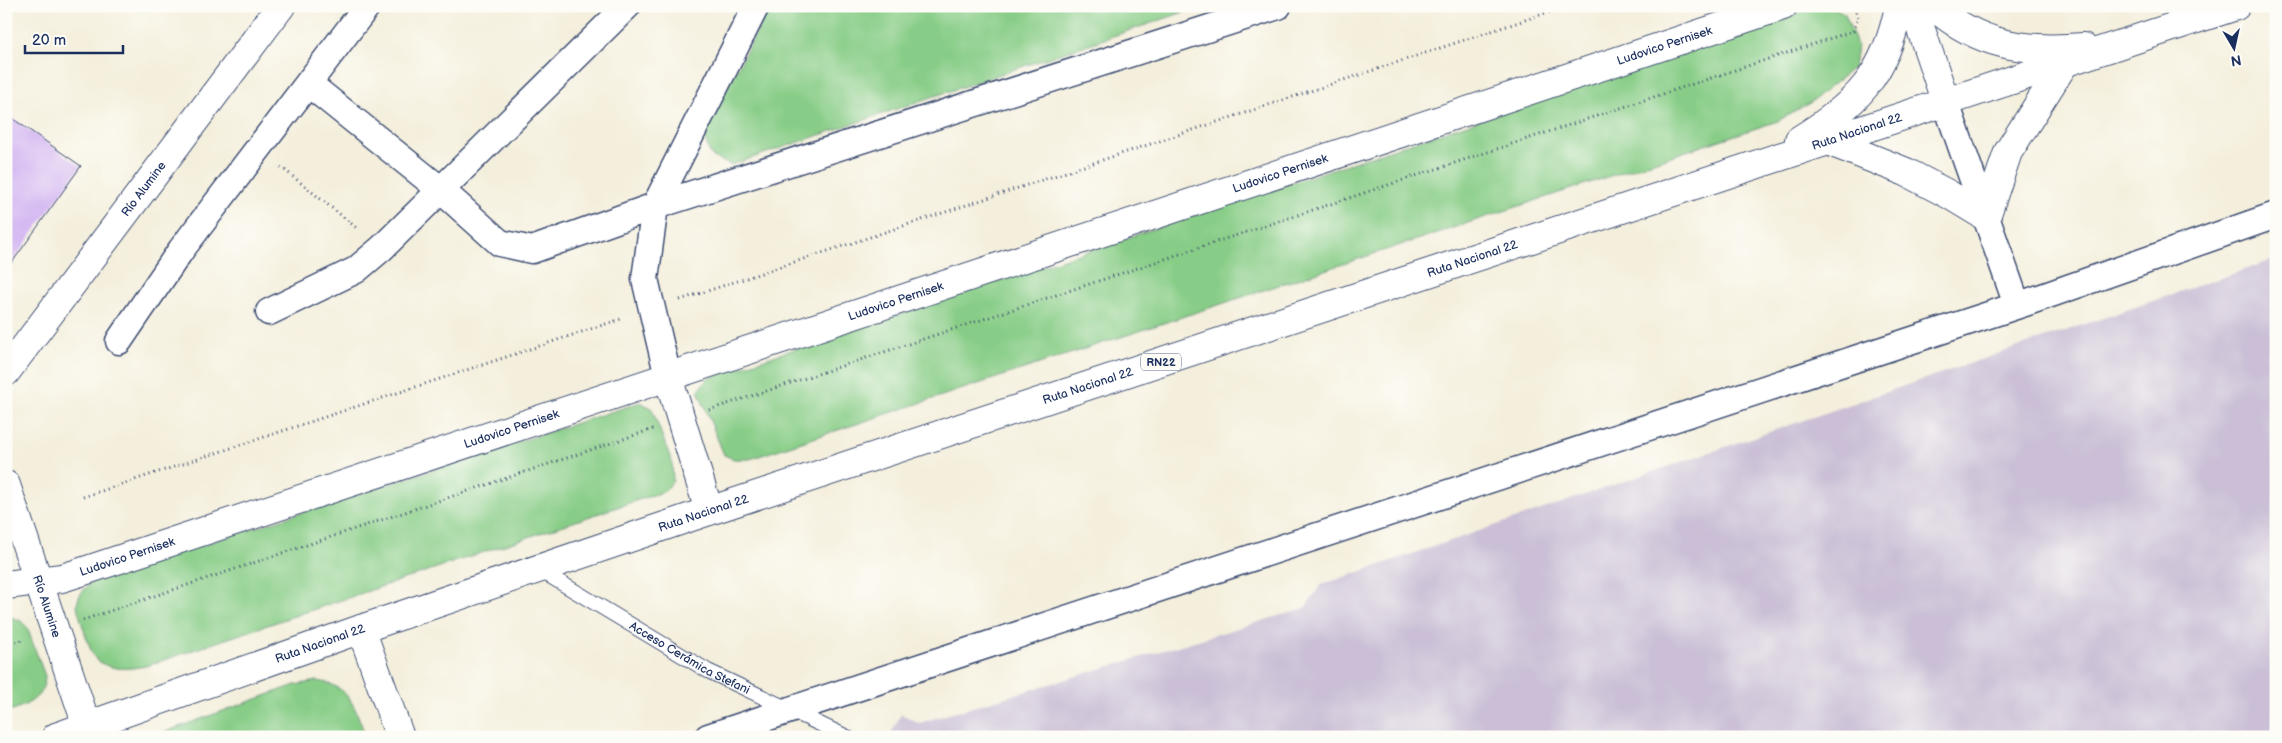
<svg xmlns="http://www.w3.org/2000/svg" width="2282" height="743" viewBox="0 0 2282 743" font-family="'Balsamiq Sans',sans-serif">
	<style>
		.industrial { fill: #cabfd6 }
		.green { fill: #88cd87; stroke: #527e72 }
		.building { fill: #caa7f1 }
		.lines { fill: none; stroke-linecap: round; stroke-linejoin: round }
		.lane-casing { stroke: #3c4c71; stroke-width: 16 }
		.street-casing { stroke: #3c4c71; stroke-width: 29 }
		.secondary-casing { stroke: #3c4c71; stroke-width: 30 }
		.highway-casing { stroke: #3c4c71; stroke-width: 30 }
		.path { stroke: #3c4c71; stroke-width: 3; stroke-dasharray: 1 4; stroke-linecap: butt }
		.lane { stroke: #fff; stroke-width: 14 }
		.street { stroke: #fff; stroke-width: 26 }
		.secondary { stroke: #fff; stroke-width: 28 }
		.highway { stroke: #fff; stroke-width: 28 }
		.labels { text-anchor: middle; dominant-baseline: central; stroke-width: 4; stroke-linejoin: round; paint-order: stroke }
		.shield { fill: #fdfcf7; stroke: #5f6c8c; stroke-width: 1 }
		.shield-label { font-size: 11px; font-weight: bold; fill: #1b2f5e }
		.street-label { font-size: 12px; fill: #1b2f5e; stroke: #fdfcf7 }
	</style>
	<rect width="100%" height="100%" fill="#fdfcf7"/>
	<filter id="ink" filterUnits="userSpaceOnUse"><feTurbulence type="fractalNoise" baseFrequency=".02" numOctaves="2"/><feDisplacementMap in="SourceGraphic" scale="10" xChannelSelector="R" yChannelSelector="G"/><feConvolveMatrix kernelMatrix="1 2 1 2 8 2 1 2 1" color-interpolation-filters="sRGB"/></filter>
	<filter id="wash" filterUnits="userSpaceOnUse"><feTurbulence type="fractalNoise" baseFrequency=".0096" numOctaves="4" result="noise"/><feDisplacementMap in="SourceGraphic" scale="20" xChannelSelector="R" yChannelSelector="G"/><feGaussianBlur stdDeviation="1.12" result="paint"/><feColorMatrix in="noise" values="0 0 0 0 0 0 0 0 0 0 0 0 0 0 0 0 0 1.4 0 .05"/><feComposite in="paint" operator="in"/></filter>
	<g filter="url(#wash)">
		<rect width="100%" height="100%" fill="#f4efdc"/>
		<!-- industrial -->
		<path class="industrial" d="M2276,259V737H889L901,714L919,723L1305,608L1321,585Z"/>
		<!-- green -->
		<path class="green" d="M774,6H1202L731,165L711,156L703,134L765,16Z
			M1817,7H1834L1845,14L1857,45L1854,67L1813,101L1778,121L750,459H734L724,455L698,391L708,378Z
			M641,402L652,409L672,462L673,481L665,491L146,666C129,669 108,672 94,657C91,653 77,610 77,605C78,593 87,586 95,580Z
			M6,615L21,621L27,627L45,676C44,699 26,706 6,712Z
			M317,681C351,685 355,709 366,737H151L295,685Z"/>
		<g id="blocks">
			<!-- building -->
			<path class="building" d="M6,114L81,166L6,271Z"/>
		</g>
	</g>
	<g filter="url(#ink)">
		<use href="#blocks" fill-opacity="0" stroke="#3c4c71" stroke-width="1"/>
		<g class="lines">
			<!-- lane casing -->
			<g class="lane-casing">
				<g id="lane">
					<path id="s1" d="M538,569L708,671L847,737"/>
				</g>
			</g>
			<!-- street casing -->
			<g class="street-casing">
				<path id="street" d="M309,84L441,190L500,243L532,250L655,206L1278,6
					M1946,103L2017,305
					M269,312L356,270L382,248L627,6
					M119,341L181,250L367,6
					M668,377L645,279L655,206L756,6
					M708,737L2028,302L2276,215"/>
			</g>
			<!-- secondary casing -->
			<g class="secondary-casing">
				<g id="secondary">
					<path d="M1913,6L1946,103"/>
					<path id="s2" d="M6,372L281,6"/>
					<path d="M668,377L709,511"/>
					<path id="s3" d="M6,485L87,726"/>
					<path id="s4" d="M6,585L62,578L81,572L1783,6"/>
					<path d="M361,629L400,737"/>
				</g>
			</g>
			<!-- highway casing -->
			<g class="highway-casing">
				<g id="highway">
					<path d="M1933,6C1980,46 2024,52 2083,47"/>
					<path d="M1799,140C1856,105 1886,75 1899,6"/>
					<path d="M1828,141L1906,172L1948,194L1986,217L2008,152L2064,64"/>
					<path id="s5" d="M56,737L361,629L709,511L2236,6"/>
				</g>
			</g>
			<!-- path -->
			<path class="path" d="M281,167L358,229
				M680,300L1567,6
				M709,410L1853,31L1858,18L1854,6
				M83,497L624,318
				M83,620L653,429
				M6,645L25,639"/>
			<!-- lane -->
			<use href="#lane" class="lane"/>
			<!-- street -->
			<use href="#street" class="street"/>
			<!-- secondary -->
			<use href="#secondary" class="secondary"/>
			<!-- highway -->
			<use href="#highway" class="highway"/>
		</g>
	</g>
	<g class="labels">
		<!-- shield labels -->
		<rect class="shield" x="1141" y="353.5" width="40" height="17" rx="4"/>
		<g class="shield-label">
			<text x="1161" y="362">RN22</text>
		</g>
		<!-- street labels -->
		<g class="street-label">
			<text stroke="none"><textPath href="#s4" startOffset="1745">Ludovico Pernisek</textPath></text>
			<text stroke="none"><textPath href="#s5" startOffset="1900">Ruta Nacional 22</textPath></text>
			<text stroke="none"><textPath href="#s4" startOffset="1340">Ludovico Pernisek</textPath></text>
			<text stroke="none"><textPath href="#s2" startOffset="229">Río Alumine</textPath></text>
			<text stroke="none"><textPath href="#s5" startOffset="1495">Ruta Nacional 22</textPath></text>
			<text stroke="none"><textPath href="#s4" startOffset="935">Ludovico Pernisek</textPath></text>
			<text stroke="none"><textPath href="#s5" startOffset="1090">Ruta Nacional 22</textPath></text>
			<text stroke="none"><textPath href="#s4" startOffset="530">Ludovico Pernisek</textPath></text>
			<text stroke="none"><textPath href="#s5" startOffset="685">Ruta Nacional 22</textPath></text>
			<text stroke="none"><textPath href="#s4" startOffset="125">Ludovico Pernisek</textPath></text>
			<text stroke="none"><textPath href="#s3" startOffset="128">Río Alumine</textPath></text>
			<text stroke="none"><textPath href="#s5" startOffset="280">Ruta Nacional 22</textPath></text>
			<text stroke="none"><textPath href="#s1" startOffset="176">Acceso Cerámica Stefani</textPath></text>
		</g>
	</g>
	<!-- margin -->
	<rect width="2282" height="743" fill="none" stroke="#fdfcf7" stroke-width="25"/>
	<!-- north arrow -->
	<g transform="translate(2234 48) rotate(171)" stroke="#fdfcf7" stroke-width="4" paint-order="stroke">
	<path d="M0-4L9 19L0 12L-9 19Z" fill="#1b2f5e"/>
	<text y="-8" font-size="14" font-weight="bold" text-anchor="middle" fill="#1b2f5e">N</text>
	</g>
	<!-- scale -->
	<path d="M25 45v8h98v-8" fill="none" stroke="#1b2f5e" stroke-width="2.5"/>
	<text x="32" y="45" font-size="15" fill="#1b2f5e" stroke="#fdfcf7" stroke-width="4" paint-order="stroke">20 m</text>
</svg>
